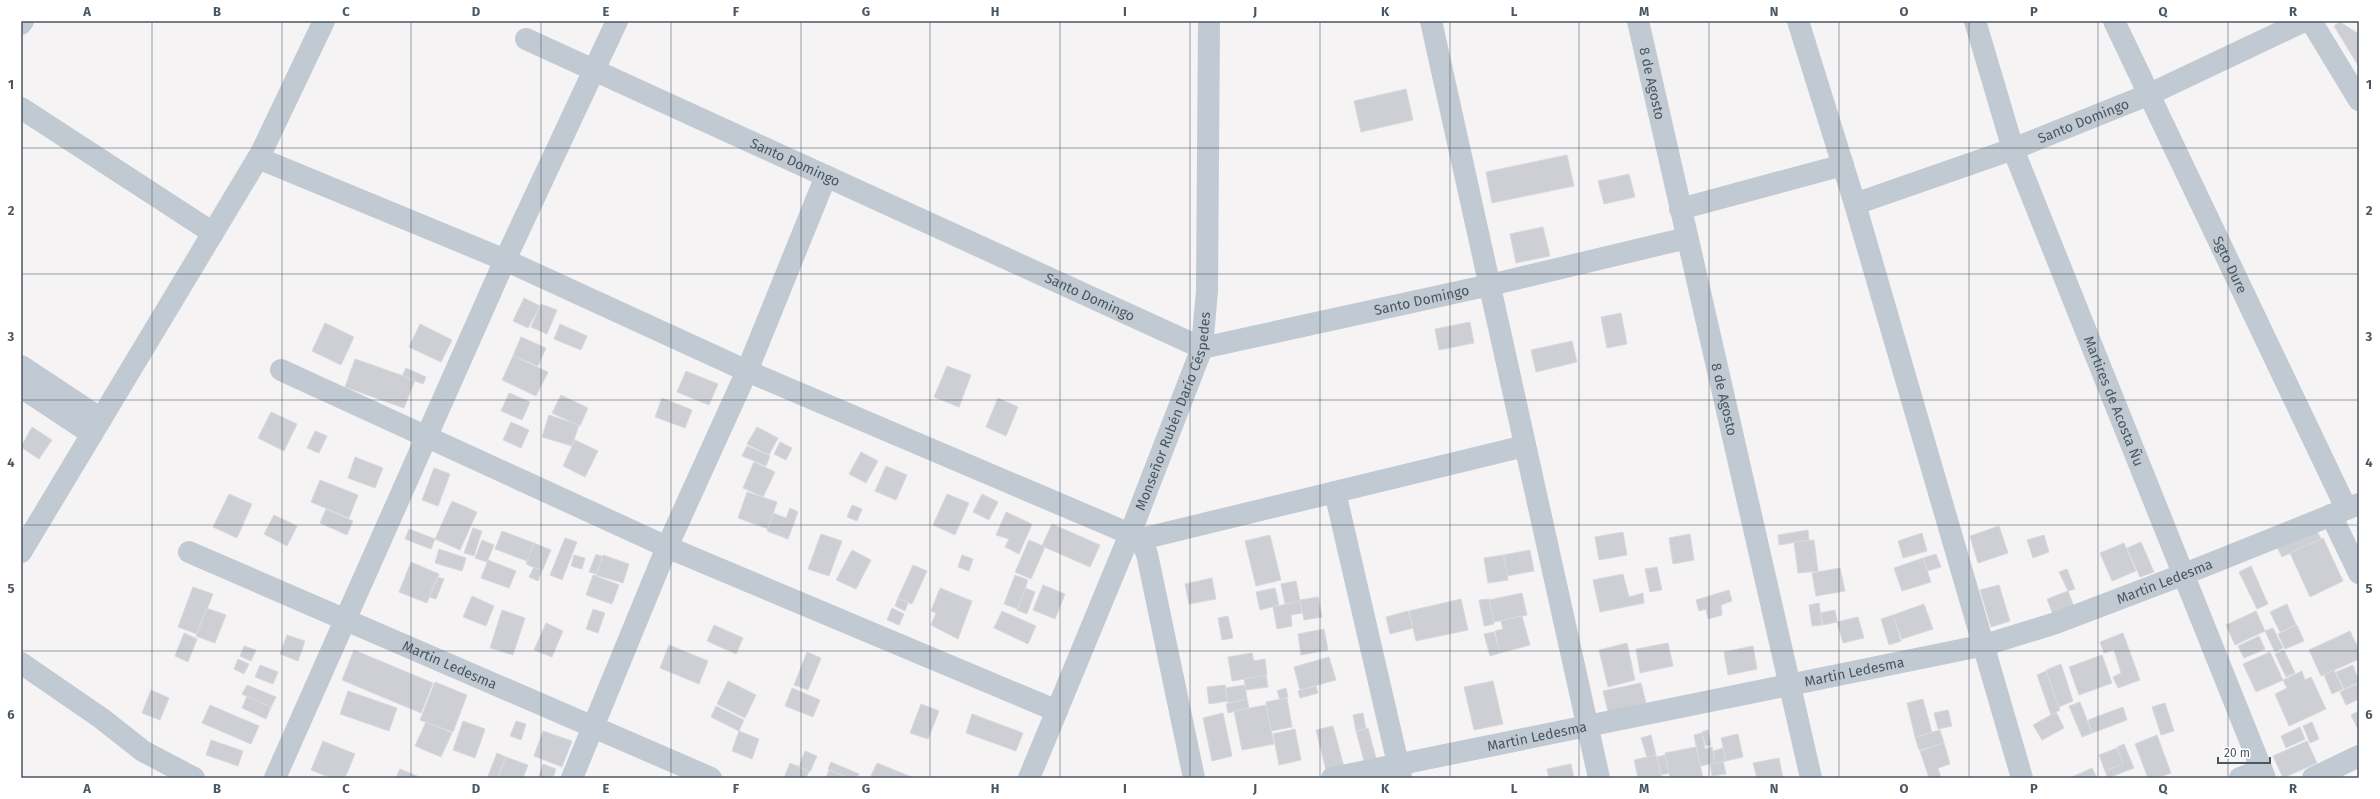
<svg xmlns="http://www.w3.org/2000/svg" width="2380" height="799" viewBox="0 0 2380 799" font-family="'Fira Sans',sans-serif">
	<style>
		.building { fill: #cdcfd5; stroke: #d7d9de }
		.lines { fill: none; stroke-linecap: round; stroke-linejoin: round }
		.minor { stroke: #c1cad2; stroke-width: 22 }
		.grid { fill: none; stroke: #4a5661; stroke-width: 1; stroke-opacity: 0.55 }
		.labels { text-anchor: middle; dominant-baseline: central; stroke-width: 4; stroke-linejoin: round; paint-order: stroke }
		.street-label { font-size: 14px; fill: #4a5661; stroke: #fff }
		.neatline { fill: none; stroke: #4a5661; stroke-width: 1.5 }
		.grid-label { font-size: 13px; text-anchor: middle; font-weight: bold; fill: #4a5661 }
	</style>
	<rect width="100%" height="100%" fill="#f5f3f3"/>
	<!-- building -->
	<path class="building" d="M2340,22L2359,34V67L2334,26Z
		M1406,89L1413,120L1361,132L1354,101Z
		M1567,155L1574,186L1492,203L1486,172Z
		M1629,174L1635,197L1604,204L1598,181Z
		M1543,227L1550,256L1516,263L1510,234Z
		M524,298L540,306L528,328L513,321Z
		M541,304L557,310L547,334L531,327Z
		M1621,313L1627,344L1607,348L1601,317Z
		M1470,322L1474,343L1439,350L1435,329Z
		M325,323L354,337L341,365L312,351Z
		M420,324L452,340L441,362L409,347Z
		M560,324L587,336L581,350L554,339Z
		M521,337L546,348L538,366L513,356Z
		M1572,341L1577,362L1536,372L1531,350Z
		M513,356L548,372L536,396L502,380Z
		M355,359L415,380L404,408L345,387Z
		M947,366L971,375L959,407L934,397Z
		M406,368L426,377L423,384L402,376Z
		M686,371L718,384L709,405L677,392Z
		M509,393L530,402L522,420L501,411Z
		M561,395L588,408L580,426L552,413Z
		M662,398L692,410L685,428L655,417Z
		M998,398L1018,407L1006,436L986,427Z
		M271,412L297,424L284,451L258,438Z
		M549,415L579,425L572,446L542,437Z
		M511,422L529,430L521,448L503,440Z
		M32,427L52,440L39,459L21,447Z
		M757,427L778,438L769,455L747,444Z
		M315,431L327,436L319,453L307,448Z
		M575,440L598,451L585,477L563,466Z
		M780,442L792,448L786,460L774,454Z
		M747,446L770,456L766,466L742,456Z
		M861,452L878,461L866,483L849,474Z
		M355,457L383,468L375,488L348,478Z
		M754,462L775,472L763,497L743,488Z
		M886,466L907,475L896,500L875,491Z
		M434,468L450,474L438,506L422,500Z
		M320,480L358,495L349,518L311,502Z
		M747,492L777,502L768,529L738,518Z
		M229,494L252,504L237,538L213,527Z
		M947,494L969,503L955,535L933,525Z
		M982,494L998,502L989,520L973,512Z
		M452,501L477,512L460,550L435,539Z
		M852,505L862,509L857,521L847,517Z
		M790,508L798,512L788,539L767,531L773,513L786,518Z
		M326,509L353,521L347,535L320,523Z
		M1006,512L1032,524L1019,554L1005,547L1009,539L996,535Z
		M274,515L297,526L287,546L264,534Z
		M1052,524L1100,545L1090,567L1042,546Z
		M1999,526L2008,553L1978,563L1970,536Z
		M473,528L482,531L474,556L464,553Z
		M409,529L435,539L431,549L405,539Z
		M2316,529L2321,539L2282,557L2277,547Z
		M1808,530L1809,540L1779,545L1778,535Z
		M502,531L534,543L527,561L495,549Z
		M1623,532L1627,555L1599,560L1595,537Z
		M1922,533L1927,551L1903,558L1898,541Z
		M821,534L842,541L829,576L808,569Z
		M1690,534L1694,560L1673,564L1669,538Z
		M1270,535L1281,580L1256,586L1245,541Z
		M2044,535L2049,552L2033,558L2027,540Z
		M565,538L577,542L562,580L550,575Z
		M2323,538L2343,581L2310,597L2290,553Z
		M482,540L494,545L487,562L475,558Z
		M1029,540L1045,547L1031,579L1015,572Z
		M1814,540L1818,571L1798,573L1794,542Z
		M2141,542L2154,572L2140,577L2127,548Z
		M534,543L551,550L542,571L526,564Z
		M2124,543L2136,571L2112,581L2100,553Z
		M439,549L466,558L462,571L435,563Z
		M852,550L871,560L856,589L836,580Z
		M1530,550L1534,571L1507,576L1503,555Z
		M596,554L603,557L597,574L589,572Z
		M1936,554L1941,567L1927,571L1923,558Z
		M574,555L585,558L582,569L571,566Z
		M603,555L629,564L623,583L596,575Z
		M962,555L973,559L969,571L958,567Z
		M1504,555L1508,580L1488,583L1484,558Z
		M1923,558L1931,582L1902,591L1894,568Z
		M488,560L516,571L509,588L481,578Z
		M411,562L439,574L427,603L399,592Z
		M913,565L927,571L912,604L898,598Z
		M2251,566L2268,604L2257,609L2239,572Z
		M534,567L542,570L538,581L529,577Z
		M1657,567L1662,590L1650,592L1645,569Z
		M1840,568L1845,591L1816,596L1812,573Z
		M2067,569L2075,589L2068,591L2059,572Z
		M1623,574L1629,597L1643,593L1644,603L1600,612L1593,580Z
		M593,575L619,585L612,604L586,595Z
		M1015,575L1028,580L1018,609L1004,604Z
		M437,577L444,579L436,599L429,597Z
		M1212,578L1216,599L1189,604L1185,584Z
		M1296,581L1300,601L1285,604L1281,584Z
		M1043,585L1065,594L1055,619L1033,610Z
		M1999,585L2010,621L1991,627L1980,590Z
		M193,587L213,594L197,634L178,627Z
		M940,588L972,601L958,639L931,625L936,613L931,611Z
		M1025,588L1035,592L1027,614L1017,610Z
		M1275,588L1279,605L1260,610L1256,592Z
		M1729,590L1732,601L1721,605L1722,615L1708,619L1706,609L1699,611L1696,600Z
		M2068,591L2077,615L2056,622L2047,599Z
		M1522,593L1527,615L1494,622L1489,600Z
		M472,596L494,606L486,626L463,617Z
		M1318,597L1322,617L1304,620L1300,600Z
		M898,598L908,603L905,611L895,606Z
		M1461,599L1468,630L1416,641L1409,611Z
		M1489,599L1494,624L1484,626L1479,600Z
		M1300,601L1302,613L1291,615L1292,626L1277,629L1273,607Z
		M1819,603L1822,625L1812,626L1809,605Z
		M1924,604L1933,629L1902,639L1893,615Z
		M2287,604L2296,625L2280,632L2270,612Z
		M206,608L226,615L215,643L196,636Z
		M892,608L904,614L899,625L887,620Z
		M593,609L605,613L598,633L586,629Z
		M502,610L525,618L513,655L490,648Z
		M1835,610L1837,622L1823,625L1820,613Z
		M1002,611L1036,626L1028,644L994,628Z
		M1408,611L1413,628L1390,634L1386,617Z
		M2256,611L2265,631L2235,645L2226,625Z
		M1893,615L1901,641L1889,645L1881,619Z
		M1228,616L1233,638L1222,640L1218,618Z
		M1522,616L1530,645L1500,653L1495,631L1503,629L1501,621Z
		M1858,617L1864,638L1843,643L1837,622Z
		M546,623L563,631L552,657L534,650Z
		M714,625L743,638L736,654L707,641Z
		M2297,625L2304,641L2285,649L2278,634Z
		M2273,628L2283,648L2275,652L2265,631Z
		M1324,629L1328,650L1301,655L1298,634Z
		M2350,631L2359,650V659L2321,676L2309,650Z
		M1494,632L1500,653L1490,656L1484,634Z
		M184,633L197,639L188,662L175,656Z
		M2123,633L2140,680L2118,688L2113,677L2121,673L2114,650L2104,653L2100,642Z
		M287,635L305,641L298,661L280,654Z
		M2259,636L2265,649L2244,658L2238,646Z
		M1627,643L1635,680L1608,687L1599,650Z
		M1668,643L1673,666L1640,673L1636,649Z
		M669,645L708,661L699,684L660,668Z
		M244,646L256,650L251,661L240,656Z
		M1753,646L1757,669L1728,675L1724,652Z
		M354,650L433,683L421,713L342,680Z
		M2284,650L2295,673L2286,677L2275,654Z
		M807,652L821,658L808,690L794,685Z
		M2270,652L2283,680L2256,692L2243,664Z
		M1252,653L1254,661L1265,659L1267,675L1232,681L1228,657Z
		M2102,655L2112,683L2079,695L2069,667Z
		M1329,657L1336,680L1300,690L1294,667Z
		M238,659L249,664L244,674L234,669Z
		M2061,664L2073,701L2059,707L2046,670Z
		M260,665L278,672L273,684L255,677Z
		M2353,665L2359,682L2344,689L2336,672Z
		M2334,670L2343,689L2332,694L2324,675Z
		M2046,671L2060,710L2051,715L2037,675Z
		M2302,671L2305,680L2311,677L2326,709L2289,726L2275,694L2287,688L2283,680Z
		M1266,675L1268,687L1246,690L1244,679Z
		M728,681L756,695L745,718L717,704Z
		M1493,681L1503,724L1474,730L1464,687Z
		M435,682L467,695L453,732L420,720Z
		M1641,683L1646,703L1608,712L1603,691Z
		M2359,683V699L2346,705L2340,692Z
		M247,685L276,697L271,707L242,694Z
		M1225,685L1228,701L1209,704L1207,687Z
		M1245,685L1247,699L1228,703L1225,688Z
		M1316,686L1318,693L1300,698L1298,691Z
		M792,688L820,700L813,717L785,706Z
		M1286,688L1288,697L1280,700L1277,691Z
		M151,690L169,698L160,720L142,713Z
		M348,691L397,708L389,731L340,714Z
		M247,696L271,707L266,719L242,708Z
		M1287,698L1292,727L1271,731L1266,702Z
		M1247,699L1249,708L1228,713L1226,704Z
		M1923,699L1932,733L1915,737L1907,703Z
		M2080,702L2092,733L2082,737L2069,706Z
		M2165,703L2174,731L2161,735L2152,707Z
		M921,704L939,711L928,739L910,733Z
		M210,705L259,726L251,744L202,723Z
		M1266,705L1274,744L1242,750L1234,711Z
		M716,706L744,720L739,731L711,717Z
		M2123,707L2127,720L2092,733L2088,720Z
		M1948,710L1952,726L1938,729L1934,713Z
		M2359,711V731L2351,715Z
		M2359,711V721L2355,723L2351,715Z
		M2056,712L2064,728L2042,740L2033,725Z
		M1223,713L1232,756L1212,761L1203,718Z
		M1363,713L1366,729L1356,731L1353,715Z
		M972,714L1023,733L1016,751L966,733Z
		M463,721L485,729L475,758L453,750Z
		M516,721L526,724L521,740L510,736Z
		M426,722L452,733L441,757L415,746Z
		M2312,722L2319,739L2310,743L2303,726Z
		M1333,726L1346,774L1328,778L1316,730Z
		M2300,727L2305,739L2286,748L2281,736Z
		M1368,728L1376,758L1364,761L1356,731Z
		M1295,729L1301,760L1279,765L1273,734Z
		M1708,730L1711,745L1706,746L1702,732Z
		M1940,730L1944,743L1919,750L1915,737Z
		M543,731L572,741L562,767L534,756Z
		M739,731L759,739L752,759L732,751Z
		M1702,733L1705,749L1712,747L1715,763L1700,766L1694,735Z
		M1738,734L1743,757L1726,761L1721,738Z
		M1651,735L1656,755L1647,757L1641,738Z
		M2157,735L2171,773L2157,778H2148L2135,744Z
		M211,740L243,751L238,766L206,755Z
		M323,741L355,754L345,778H331L311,770Z
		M2307,741L2317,763L2283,778L2273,756Z
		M1944,743L1950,764L1938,768L1941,778H1929L1920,751Z
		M2124,744L2134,768L2108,778L2105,771L2123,764L2117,747Z
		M1696,747L1703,778H1670L1665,753Z
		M1723,748L1726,761L1715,763L1713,751Z
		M2117,748L2123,764L2105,771L2099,755Z
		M805,751L817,756L810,772L799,767Z
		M497,753L506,757L497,778H491L488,776Z
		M1656,755L1662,778H1638L1634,760Z
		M1665,755L1669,773L1661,775L1657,757Z
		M506,757L528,765L523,778H498Z
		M1779,758L1783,778H1757L1753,763Z
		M1723,761L1726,774L1712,776L1710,764Z
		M831,762L859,774L857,778H849L828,769Z
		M790,763L809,771L806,778H784Z
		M877,763L914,778H870Z
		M543,764L556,769L553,778L539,776Z
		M1571,764L1574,778H1549L1547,769Z
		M2092,768L2097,778H2070Z
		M400,769L422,778H396Z
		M829,770L849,778H826Z"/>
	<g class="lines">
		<!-- minor -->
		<g class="minor">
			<path d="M1431,21L1599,778"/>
			<path id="s1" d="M1638,21L1811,778"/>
			<path d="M1798,21L1855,204L2022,778"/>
			<path id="s2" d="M1975,21L2013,149L2265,778"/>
			<path id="s3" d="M2114,21L2346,508"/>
			<path d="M2311,21L2359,100"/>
			<path d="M21,24L23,21"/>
			<path id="s4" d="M526,39L1202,348L1490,285L1687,238"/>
			<path d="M21,108L213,233"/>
			<path d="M258,158L505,260L747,371L1130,534L1142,543L1147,554L1194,778"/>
			<path id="s5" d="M1855,204L2013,149L2150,94L2304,21"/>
			<path d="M1680,209L1843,165"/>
			<path d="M21,366L101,419"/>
			<path d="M281,370L667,547L1057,711"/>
			<path d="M21,387L92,434"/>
			<path d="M1335,492L1401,777"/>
			<path d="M2331,515L2359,573"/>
			<path d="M1137,540L1525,446"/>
			<path d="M21,552L261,153L324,21"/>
			<path id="s6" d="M189,552L711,778"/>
			<path d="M21,663L101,718L143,751L194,778"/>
			<path d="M275,778L505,260L617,21"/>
			<path d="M572,778L667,547L747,371L826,176"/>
			<path id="s7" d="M1029,778L1130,534L1202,348L1207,291L1209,21"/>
			<path id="s8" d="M1332,778L1985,645L2056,623L2182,575L2359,504"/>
			<path d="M2240,778L2261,770"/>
			<path d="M2313,778L2359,756"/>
		</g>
	</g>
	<!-- grid -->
	<path class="grid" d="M152,21V778M282,21V778M411,21V778M541,21V778M671,21V778M801,21V778M930,21V778M1060,21V778M1190,21V778M1320,21V778M1450,21V778M1579,21V778M1709,21V778M1839,21V778M1969,21V778M2098,21V778M2228,21V778M21,148H2359M21,274H2359M21,400H2359M21,525H2359M21,651H2359"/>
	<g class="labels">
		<!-- street labels -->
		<g class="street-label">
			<text stroke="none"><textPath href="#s1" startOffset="64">8 de Agosto</textPath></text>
			<text stroke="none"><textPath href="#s5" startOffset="243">Santo Domingo</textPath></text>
			<text stroke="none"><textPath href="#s4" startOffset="296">Santo Domingo</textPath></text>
			<text stroke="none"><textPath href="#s3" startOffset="270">Sgto Dure</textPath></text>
			<text stroke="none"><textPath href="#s4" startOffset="620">Santo Domingo</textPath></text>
			<text stroke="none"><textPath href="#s4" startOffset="968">Santo Domingo</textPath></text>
			<text stroke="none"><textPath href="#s1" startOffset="388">8 de Agosto</textPath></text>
			<text stroke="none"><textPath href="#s2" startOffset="405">Martires de Acosta Ñu</textPath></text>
			<text stroke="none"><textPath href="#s7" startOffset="395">Monseñor Rubén Darío Céspedes</textPath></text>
			<text stroke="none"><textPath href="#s8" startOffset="857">Martin Ledesma</textPath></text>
			<text stroke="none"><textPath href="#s6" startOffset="284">Martin Ledesma</textPath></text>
			<text stroke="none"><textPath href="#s8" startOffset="533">Martin Ledesma</textPath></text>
			<text stroke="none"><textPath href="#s8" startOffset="209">Martin Ledesma</textPath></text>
		</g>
	</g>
	<!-- border -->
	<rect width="2380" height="799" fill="none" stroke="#ffffff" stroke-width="44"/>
	<!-- scale -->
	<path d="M2218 757v6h52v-6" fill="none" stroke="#4a5661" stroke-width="2"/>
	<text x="2224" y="757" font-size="12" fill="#4a5661" stroke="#ffffff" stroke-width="3" paint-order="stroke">20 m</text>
	<rect x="22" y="22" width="2336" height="755" class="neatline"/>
	<g class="grid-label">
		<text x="87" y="16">A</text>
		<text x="217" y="16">B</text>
		<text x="346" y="16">C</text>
		<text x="476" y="16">D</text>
		<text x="606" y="16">E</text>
		<text x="736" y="16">F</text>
		<text x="866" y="16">G</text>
		<text x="995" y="16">H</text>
		<text x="1125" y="16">I</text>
		<text x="1255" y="16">J</text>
		<text x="1385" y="16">K</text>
		<text x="1514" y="16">L</text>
		<text x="1644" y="16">M</text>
		<text x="1774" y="16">N</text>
		<text x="1904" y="16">O</text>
		<text x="2034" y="16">P</text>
		<text x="2163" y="16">Q</text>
		<text x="2293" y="16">R</text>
		<text x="11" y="89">1</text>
		<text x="2369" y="89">1</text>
		<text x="11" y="215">2</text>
		<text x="2369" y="215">2</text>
		<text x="11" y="341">3</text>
		<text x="2369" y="341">3</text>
		<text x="11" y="467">4</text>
		<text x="2369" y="467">4</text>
		<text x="11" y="593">5</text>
		<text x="2369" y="593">5</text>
		<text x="11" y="719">6</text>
		<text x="2369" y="719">6</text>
		<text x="87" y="793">A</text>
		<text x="217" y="793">B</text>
		<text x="346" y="793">C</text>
		<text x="476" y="793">D</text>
		<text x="606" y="793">E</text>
		<text x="736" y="793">F</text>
		<text x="866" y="793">G</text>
		<text x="995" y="793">H</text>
		<text x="1125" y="793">I</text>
		<text x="1255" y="793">J</text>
		<text x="1385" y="793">K</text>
		<text x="1514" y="793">L</text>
		<text x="1644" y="793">M</text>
		<text x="1774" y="793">N</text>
		<text x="1904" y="793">O</text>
		<text x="2034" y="793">P</text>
		<text x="2163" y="793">Q</text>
		<text x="2293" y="793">R</text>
	</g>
</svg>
